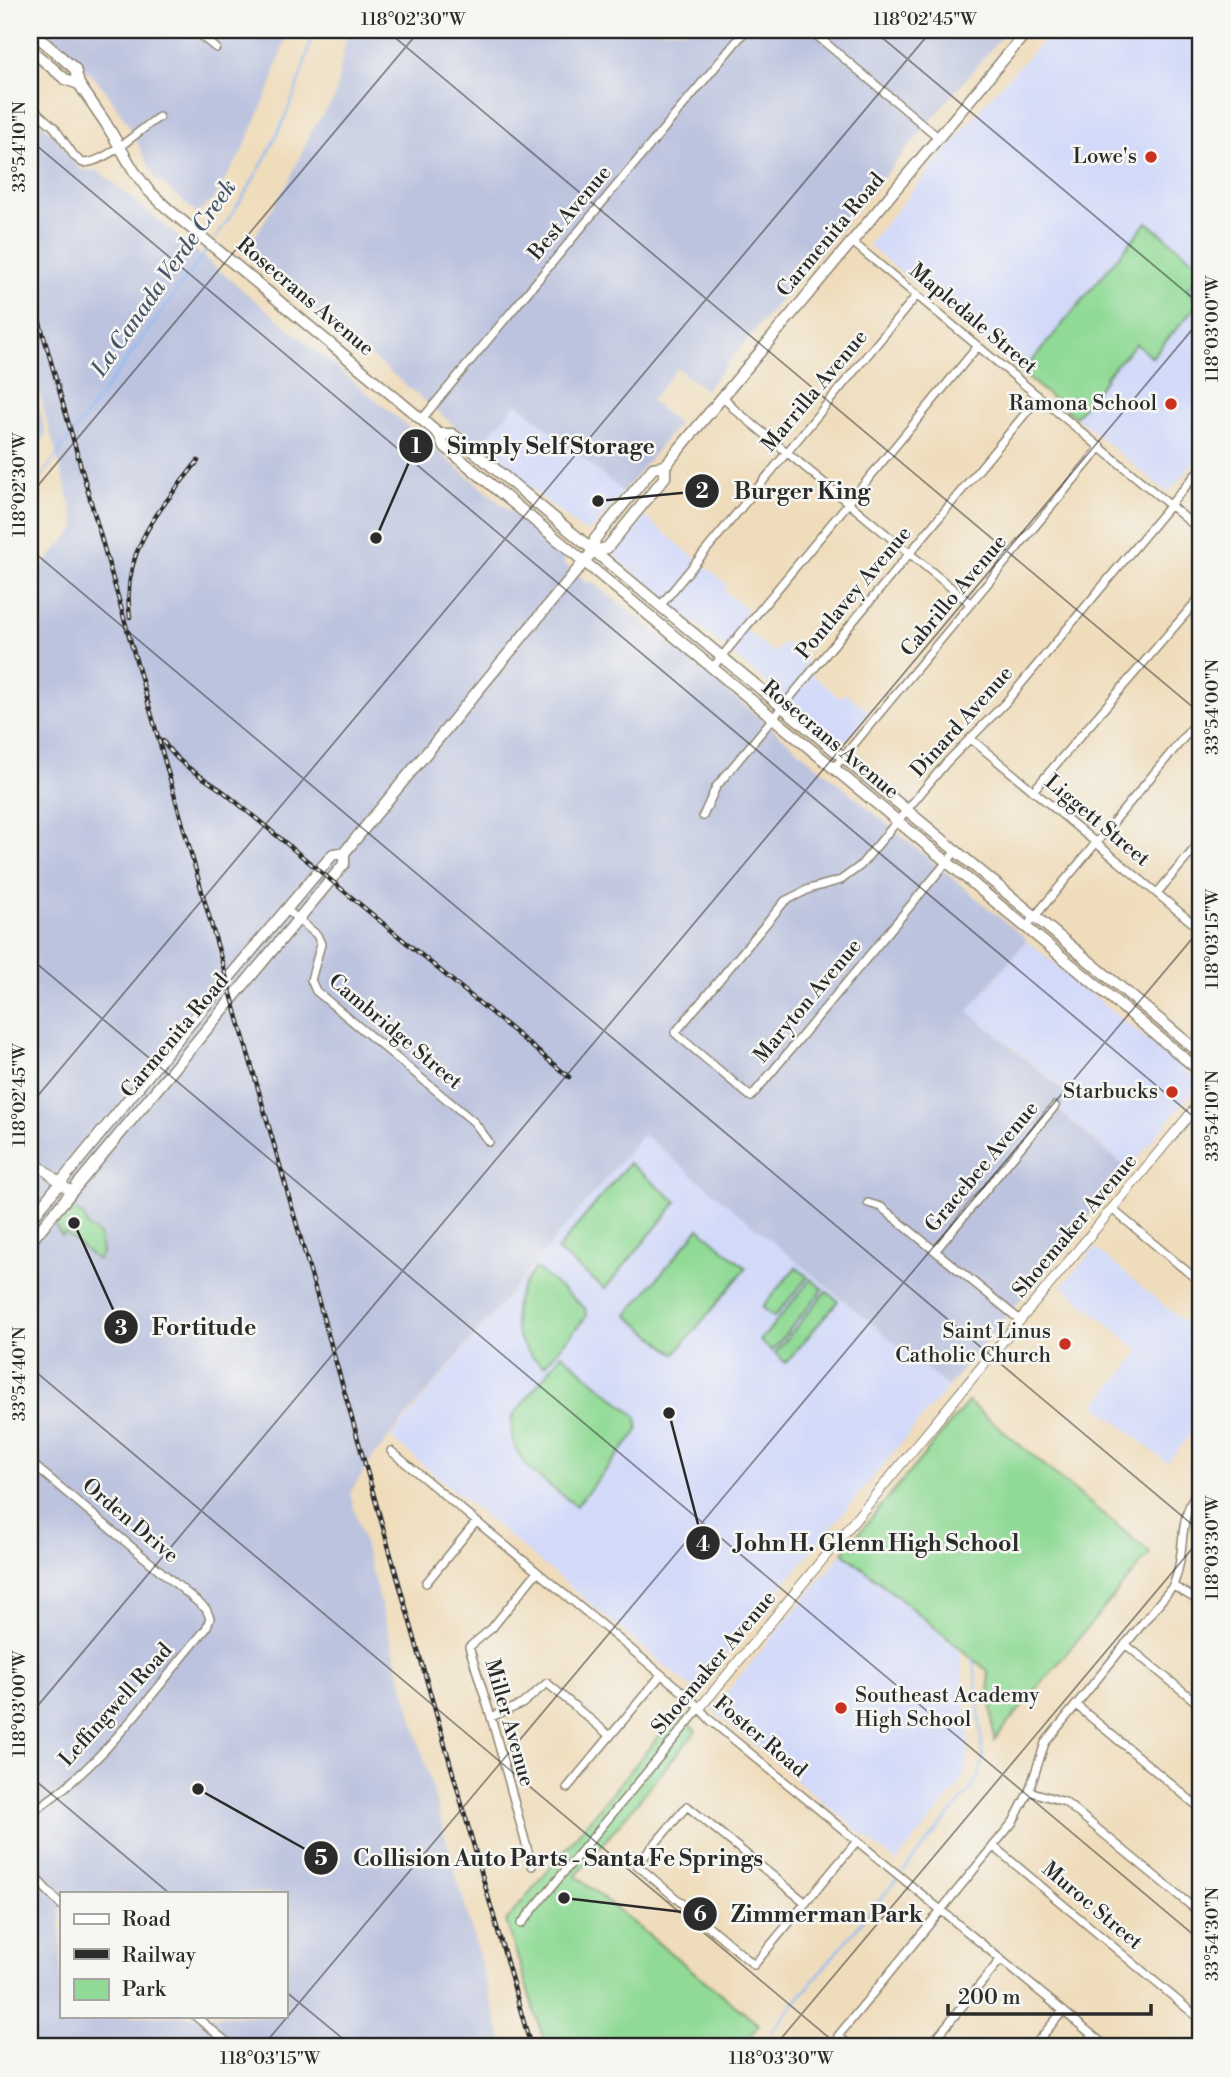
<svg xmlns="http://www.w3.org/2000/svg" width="1231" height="2077" viewBox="0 0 1231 2077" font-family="'Libre Bodoni',serif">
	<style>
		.built { fill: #d2d9f9 }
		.industrial { fill: #bcc3de; fill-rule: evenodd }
		.green { fill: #91da96; stroke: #5e8260; stroke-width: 2 }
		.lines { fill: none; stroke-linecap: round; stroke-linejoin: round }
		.stream { stroke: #8bbaf6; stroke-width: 2 }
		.minor-casing { stroke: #8d8472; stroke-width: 10 }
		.tertiary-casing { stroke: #8d8472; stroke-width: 11 }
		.primary-casing { stroke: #8d8472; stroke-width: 13 }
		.minor { stroke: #fff; stroke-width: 7 }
		.tertiary { stroke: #fff; stroke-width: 9 }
		.primary { stroke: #fff; stroke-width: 10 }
		.rail-casing { stroke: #2b2b2b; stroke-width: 4.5 }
		.rail { stroke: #f6f6f2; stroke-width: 2; stroke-dasharray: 5; stroke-linecap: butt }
		.ticks { fill: none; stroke: #2b2b2b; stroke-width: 2; stroke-opacity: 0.45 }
		.poi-dot { fill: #c8321e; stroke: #f6f6f2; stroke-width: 2.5 }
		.labels { text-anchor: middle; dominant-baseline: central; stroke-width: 5; stroke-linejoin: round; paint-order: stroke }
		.poi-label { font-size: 21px; fill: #2b2b2b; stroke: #f6f6f2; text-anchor: end }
		.street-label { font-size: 21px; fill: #2b2b2b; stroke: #f6f6f2 }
		.water-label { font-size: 23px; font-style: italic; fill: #485668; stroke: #f6f6f2 }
		.leader { fill: none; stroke: #2b2b2b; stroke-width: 2.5 }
		.callout-dot { fill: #2b2b2b; stroke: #f6f6f2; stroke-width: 2.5 }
		.mark-label { font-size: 21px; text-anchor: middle; font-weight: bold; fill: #fff }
		.callout-label { font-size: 23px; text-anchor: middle; font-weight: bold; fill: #2b2b2b; stroke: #f6f6f2; stroke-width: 5; stroke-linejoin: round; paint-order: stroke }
		.neatline { fill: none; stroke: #2b2b2b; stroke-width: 2.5 }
		.ticks-label { font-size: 18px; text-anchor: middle; fill: #2b2b2b }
	</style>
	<rect width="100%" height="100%" fill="#f6f6f2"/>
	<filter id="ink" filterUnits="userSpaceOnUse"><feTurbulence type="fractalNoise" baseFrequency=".0143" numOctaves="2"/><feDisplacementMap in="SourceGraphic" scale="14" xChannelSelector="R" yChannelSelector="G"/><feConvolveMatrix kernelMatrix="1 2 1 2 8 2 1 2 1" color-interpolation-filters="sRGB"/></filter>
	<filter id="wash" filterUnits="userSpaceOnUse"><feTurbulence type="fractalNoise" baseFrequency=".00686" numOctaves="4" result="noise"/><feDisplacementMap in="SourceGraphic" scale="28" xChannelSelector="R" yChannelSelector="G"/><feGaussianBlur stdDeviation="1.57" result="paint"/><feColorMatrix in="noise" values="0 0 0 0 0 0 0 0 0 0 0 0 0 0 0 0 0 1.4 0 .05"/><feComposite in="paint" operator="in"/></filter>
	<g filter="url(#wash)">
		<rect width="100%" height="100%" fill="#efdcba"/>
		<!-- built -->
		<path class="built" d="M1053,30H1131L1143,40L1151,30H1201V454L1171,490L1165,491L868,245L992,95Z
			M517,403L623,492L593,529L583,531L480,446Z
			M644,516L728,585L724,591L748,611L738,624L774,653L784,642L808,662L804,668L840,698L846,693L869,712L845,742L839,743L615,557V551Z
			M1027,941L1194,1078L1196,1087L1129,1169L1060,1111L1072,1096L968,1011Z
			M643,1133L948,1387L695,1691L391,1438Z
			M1095,1248L1201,1336V1421L1167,1463L1096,1405L1140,1351L1062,1286Z
			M843,1552L960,1650L969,1744L965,1773L960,1785L896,1862L718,1715L715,1710L716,1705Z"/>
		<!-- industrial -->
		<path class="industrial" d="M41,30H288L270,88L242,152L212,201L197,213L155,178L126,121L104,88L73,56Z
			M348,30H1007L705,390L677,368L651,401L678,424L623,492L517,403L479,446L252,258L255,236L289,181L312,130L335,97Z
			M30,114L57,137L73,161L81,170L99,171L563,555L564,564L587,583L592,582L651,628L1027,940L968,1011L1071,1097L1059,1111L1128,1169L948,1387L643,1134L373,1457L350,1493L504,2047H30V580L77,527L30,361ZM61,1893H285V2016H61Z
			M30,374L46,434L30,456Z"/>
		<!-- green -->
		<path class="green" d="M1147,222L1201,266V274L1187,289L1199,303L1152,357L1136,344L1105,377L1106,379L1075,417L1022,373Z
			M629,1163L677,1202L605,1289L557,1250Z
			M72,1209L84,1216L87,1226L99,1235L102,1253L97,1260L65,1233L62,1236L55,1226L67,1211Z
			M699,1228L746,1268L675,1354L627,1315Z
			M796,1267L808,1277L774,1317L762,1307Z
			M536,1268L585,1308L586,1317L544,1366C506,1340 507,1300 536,1268Z
			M811,1279L823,1289L772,1351L760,1341Z
			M826,1291L838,1301L786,1363L775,1353Z
			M562,1354L637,1417L638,1431L576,1506C546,1481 503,1461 513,1416Z
			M968,1402L1150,1553L994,1740L988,1671L843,1552Z
			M678,1713L696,1731L576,1876L759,2025L740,2047H546L506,1921Z"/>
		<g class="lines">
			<!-- stream -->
			<path class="stream" d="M214,240C260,176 297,107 313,30
				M30,492L209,247
				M900,1875L972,1788L980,1773L983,1757L974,1660
				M771,2032L897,1879"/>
		</g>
	</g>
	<g filter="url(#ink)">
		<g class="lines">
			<!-- minor casing -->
			<g class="minor-casing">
				<path id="minor" d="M194,30L216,48
					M810,30L938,137
					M30,106L54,127L75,157L83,163C106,163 139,130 159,117
					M851,241L1201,531
					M723,396L733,408L971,604
					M422,419L746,30
					M660,606L917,295
					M713,667L978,346
					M971,739L1201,930
					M834,768L1101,447
					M1033,791L1201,596
					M703,816L716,787L1039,397
					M956,851L751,1097L675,1033L785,901L809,889L841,880L860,866L946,763L1006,702L1201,468
					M1157,893L1201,841
					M287,910L317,935L321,944L311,980L316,991L474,1122L489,1142
					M1026,927L1201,717
					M868,1203L881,1207L1020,1320
					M1112,1209L1201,1283
					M936,1250L1055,1106
					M391,1451L690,1698L710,1720L1107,2047
					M30,1462L206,1609L210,1618L206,1629C152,1692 102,1768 30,1813
					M426,1583L476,1522
					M1173,1586L1201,1602
					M1125,1644L1201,1706
					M1076,1705L1201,1809
					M491,1717L522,1704L547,1683L610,1736
					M567,1788L661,1675
					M1029,1791L1065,1802L1201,1914
					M993,1846L1201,2020
					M532,1866L491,1717L469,1647L492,1628L537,1572
					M30,1872L61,1905
					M806,1903L687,1806L637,1865L754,1965L857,1841
					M521,1924L699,1709
					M195,2016L233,2047
					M852,2047L838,2036L1013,1822L1029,1791L1045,1743L1173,1586C1188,1550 1175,1519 1201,1486
					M929,2047L1001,1959
					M1033,2047L1063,2011"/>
			</g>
			<!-- tertiary casing -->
			<g class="tertiary-casing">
				<path id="tertiary" d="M30,1158L71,1192
					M699,1709L1201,1101"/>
			</g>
			<!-- primary casing -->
			<g class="primary-casing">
				<path id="primary" d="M30,30L75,69L79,84L105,122L134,171L148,190L168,209L439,434L443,445L460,459L1201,1072
					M30,49L65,79L79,84
					M439,434H452L459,439L1201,1054
					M593,551L607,548L665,477V466L1028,30
					M30,1220L189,1025L333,854L344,853
					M30,1242L344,864V853L593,551L595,539L653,468L665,466"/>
			</g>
			<!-- minor -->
			<use href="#minor" class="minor"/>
			<!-- tertiary -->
			<use href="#tertiary" class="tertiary"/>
			<!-- primary -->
			<use href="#primary" class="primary"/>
			<!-- rail casing -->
			<g class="rail-casing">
				<path id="rail" d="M30,288L531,2047
					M130,617C120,551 160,509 198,461
					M163,741C178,765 202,776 224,792L569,1077"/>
			</g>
			<!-- rail -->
			<use href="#rail" class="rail"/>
		</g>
	</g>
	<!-- ticks -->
	<path class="ticks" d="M386,30L1201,714M873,30L1201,305M30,140L1201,1123M30,495L420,30M30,549L1201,1532M30,958L1201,1941M30,1105L932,30M30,1367L840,2047M30,1715L1201,319M30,1776L169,1893M285,1991L353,2047M262,2047L1201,928M774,2047L1201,1538"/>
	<!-- markers -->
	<g class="poi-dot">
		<circle cx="1151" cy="157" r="7"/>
		<circle cx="1171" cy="404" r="7"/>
		<circle cx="1172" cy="1092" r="7"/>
		<circle cx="1065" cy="1344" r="7"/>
		<circle cx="841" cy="1708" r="7"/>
	</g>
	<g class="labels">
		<!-- poi labels -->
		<g class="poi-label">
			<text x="1137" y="157">Lowe's</text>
			<text x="1157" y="404">Ramona School</text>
			<text x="1158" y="1092">Starbucks</text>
			<text x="1051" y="1332">Saint Linus<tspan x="1051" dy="24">Catholic Church</tspan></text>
			<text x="855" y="1696" text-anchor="start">Southeast Academy<tspan x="855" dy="24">High School</tspan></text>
		</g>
		<!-- street labels -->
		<g class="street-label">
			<text transform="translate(570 213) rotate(-50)">Best Avenue</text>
			<text transform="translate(831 235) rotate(-50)">Carmenita Road</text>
			<text transform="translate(305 297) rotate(40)">Rosecrans Avenue</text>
			<text transform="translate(973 319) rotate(40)">Mapledale Street</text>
			<text transform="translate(815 391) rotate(-50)">Marrilla Avenue</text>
			<text transform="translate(854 593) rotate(-50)">Pontlavey Avenue</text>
			<text transform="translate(954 596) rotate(-50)">Cabrillo Avenue</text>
			<text transform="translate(962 722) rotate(-48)">Dinard Avenue</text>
			<text transform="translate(830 740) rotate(40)">Rosecrans Avenue</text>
			<text transform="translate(1097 821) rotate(40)">Liggett Street</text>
			<text transform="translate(808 1001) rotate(-50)">Maryton Avenue</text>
			<text transform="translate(395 1032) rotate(40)">Cambridge Street</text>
			<text transform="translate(175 1036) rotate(-50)">Carmenita Road</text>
			<text transform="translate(982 1167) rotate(-50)">Gracebee Avenue</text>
			<text transform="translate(1075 1226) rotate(-50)">Shoemaker Avenue</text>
			<text transform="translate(130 1521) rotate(40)">Orden Drive</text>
			<text transform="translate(714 1663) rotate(-50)">Shoemaker Avenue</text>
			<text transform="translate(116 1705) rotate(-48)">Leffingwell Road</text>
			<text transform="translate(509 1723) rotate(74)">Miller Avenue</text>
			<text transform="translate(760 1737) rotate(40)">Foster Road</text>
			<text transform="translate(1092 1906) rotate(40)">Muroc Street</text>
		</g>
		<!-- water labels -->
		<g class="water-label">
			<text transform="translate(164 278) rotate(-55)">La Canada Verde Creek</text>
		</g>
	</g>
	<!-- callouts -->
	<path class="leader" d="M376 538L416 446M598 501L702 491M74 1223L121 1327M669 1413L703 1543M198 1789L321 1858M564 1898L700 1914"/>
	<g class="callout-dot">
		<circle cx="376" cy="538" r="7"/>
		<circle cx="598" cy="501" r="7"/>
		<circle cx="74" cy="1223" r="7"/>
		<circle cx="669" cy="1413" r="7"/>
		<circle cx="198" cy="1789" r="7"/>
		<circle cx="564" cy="1898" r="7"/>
		<circle cx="416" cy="446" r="18"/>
		<circle cx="702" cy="491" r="18"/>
		<circle cx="121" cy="1327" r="18"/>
		<circle cx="703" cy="1543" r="18"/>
		<circle cx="321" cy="1858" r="18"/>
		<circle cx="700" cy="1914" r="18"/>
	</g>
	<g class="mark-label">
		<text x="416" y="453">1</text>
		<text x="702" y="498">2</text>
		<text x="121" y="1335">3</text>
		<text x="703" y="1551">4</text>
		<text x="321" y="1865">5</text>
		<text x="700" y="1921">6</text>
	</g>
	<g class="callout-label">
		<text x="551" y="454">Simply Self Storage</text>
		<text x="802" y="499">Burger King</text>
		<text x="204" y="1335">Fortitude</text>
		<text x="877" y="1551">John H. Glenn High School</text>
		<text x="558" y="1866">Collision Auto Parts - Santa Fe Springs</text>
		<text x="827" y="1922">Zimmerman Park</text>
	</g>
	<!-- margin -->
	<rect width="1231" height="2077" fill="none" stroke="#f6f6f2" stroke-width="77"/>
	<!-- legend -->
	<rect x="60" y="1892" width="228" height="126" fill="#f6f6f2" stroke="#a5a5a2" stroke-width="2"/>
	<rect x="74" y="1914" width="35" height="10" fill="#ffffff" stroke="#a5a5a2" stroke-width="2"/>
	<text x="122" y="1926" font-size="21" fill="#2b2b2b">Road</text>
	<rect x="74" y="1949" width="35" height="10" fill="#2b2b2b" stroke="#a5a5a2" stroke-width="2"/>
	<text x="122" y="1962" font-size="21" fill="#2b2b2b">Railway</text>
	<rect x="74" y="1979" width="35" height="21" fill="#91da96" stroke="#a5a5a2" stroke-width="2"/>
	<text x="122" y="1996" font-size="21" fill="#2b2b2b">Park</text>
	<!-- scale -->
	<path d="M948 2004v10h203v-10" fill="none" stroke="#2b2b2b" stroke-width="3.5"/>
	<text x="958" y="2004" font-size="21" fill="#2b2b2b" stroke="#f6f6f2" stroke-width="5" paint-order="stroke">200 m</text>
	<rect x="38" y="38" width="1154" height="2000" class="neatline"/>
	<g class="ticks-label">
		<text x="413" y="25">118°02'30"W</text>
		<text x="925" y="25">118°02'45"W</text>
		<text transform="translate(19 147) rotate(-90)" y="6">33°54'10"N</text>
		<text transform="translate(1212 329) rotate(-90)" y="6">118°03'00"W</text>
		<text transform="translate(19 485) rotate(-90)" y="6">118°02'30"W</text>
		<text transform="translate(1212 707) rotate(-90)" y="6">33°54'00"N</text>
		<text transform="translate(1212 939) rotate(-90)" y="6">118°03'15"W</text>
		<text transform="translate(19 1095) rotate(-90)" y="6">118°02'45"W</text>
		<text transform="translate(1212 1116) rotate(-90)" y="6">33°54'10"N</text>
		<text transform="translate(19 1374) rotate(-90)" y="6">33°54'40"N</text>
		<text transform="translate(1212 1548) rotate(-90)" y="6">118°03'30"W</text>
		<text transform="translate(19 1704) rotate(-90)" y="6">118°03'00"W</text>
		<text transform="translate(1212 1934) rotate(-90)" y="6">33°54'30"N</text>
		<text x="270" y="2064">118°03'15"W</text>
		<text x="781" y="2064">118°03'30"W</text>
	</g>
</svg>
